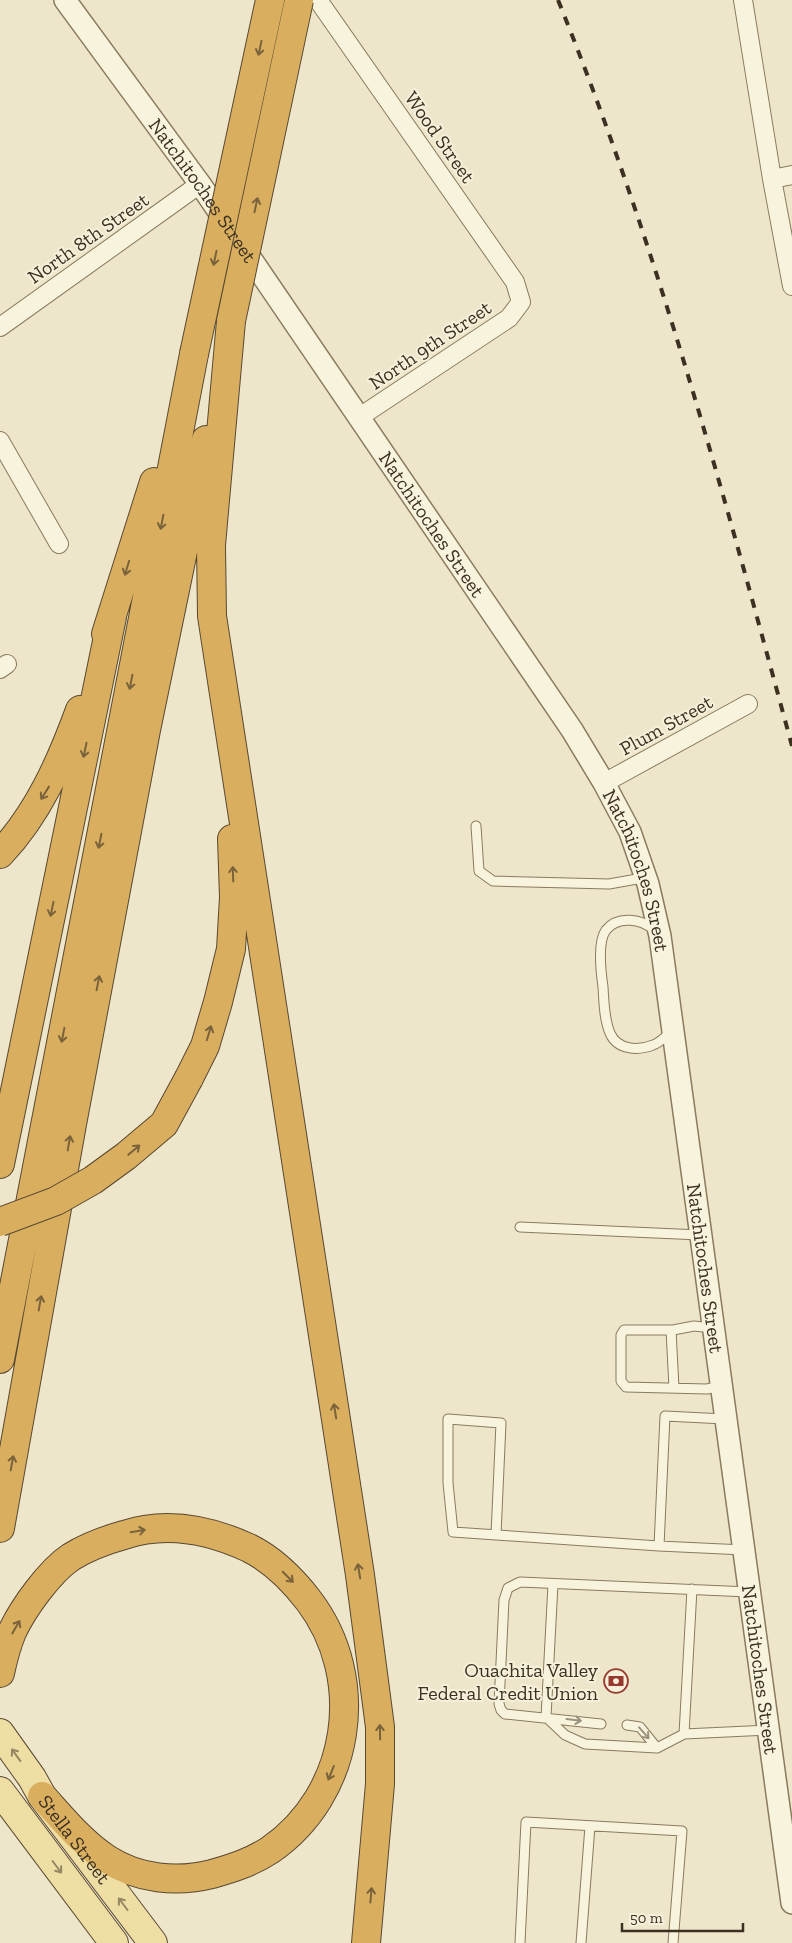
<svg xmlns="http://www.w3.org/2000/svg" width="792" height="1943" viewBox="0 0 792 1943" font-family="'Zilla Slab',serif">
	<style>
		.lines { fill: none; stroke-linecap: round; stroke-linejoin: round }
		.service-casing { stroke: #8a7a5e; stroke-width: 11 }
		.minor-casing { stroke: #8a7a5e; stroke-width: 20 }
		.tertiary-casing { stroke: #8a7a5e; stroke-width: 24 }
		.primary-casing { stroke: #584832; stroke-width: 30 }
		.motorway-casing { stroke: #584832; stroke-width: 30 }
		.service { stroke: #f8f3dd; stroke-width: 9 }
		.minor { stroke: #f8f3dd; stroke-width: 18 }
		.tertiary { stroke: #f8f3dd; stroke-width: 21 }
		.primary { stroke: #efdea4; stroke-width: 28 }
		.motorway { stroke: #d9af5f; stroke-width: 28 }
		.rail { stroke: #3b3021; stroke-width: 4; stroke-dasharray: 9 9; stroke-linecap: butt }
		.motorway-bridge-casing { stroke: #584832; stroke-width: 30; stroke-linecap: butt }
		.motorway-bridge { stroke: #d9af5f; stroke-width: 28 }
		.oneway { stroke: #7a633a }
		.oneway2 { stroke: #9a927f }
		.oneway3 { stroke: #958762 }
		.labels { text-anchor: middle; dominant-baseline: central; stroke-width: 4; stroke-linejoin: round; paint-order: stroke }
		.street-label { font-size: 20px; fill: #3b3021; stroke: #f5f0d9 }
		.poi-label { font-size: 20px; fill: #3b3021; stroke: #f5f0d9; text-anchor: end }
	</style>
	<rect width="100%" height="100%" fill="#eee6ca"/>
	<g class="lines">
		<!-- service casing -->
		<g class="service-casing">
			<path id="service" d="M476,826L479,871L493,881L609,884L637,879L643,871
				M654,930C642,919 618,915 606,930C597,942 601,973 603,987C604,1002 604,1019 610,1033C617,1050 638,1051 653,1045C660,1043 666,1036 672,1031
				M520,1227L700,1235
				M713,1328L694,1326L673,1330H624L621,1335V1381L626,1387L707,1389L721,1386
				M671,1330L674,1388
				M496,1535L501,1423L448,1419V1483L453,1532L659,1546L665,1416L725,1419
				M659,1546L744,1550
				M553,1584L546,1717L565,1735L585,1744L657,1748L684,1734L768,1730
				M601,1724L505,1714L501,1710L499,1704L504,1600L508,1588L520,1582L749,1592
				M627,1725L640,1727L657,1748
				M684,1734L692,1589
				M520,1943L526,1822L682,1831L673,1943
				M581,1943L590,1826"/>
		</g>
		<!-- minor casing -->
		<g class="minor-casing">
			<path id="minor" d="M318,0L515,282L521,302L509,318L358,418
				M743,0L772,179L792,286
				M772,179L792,175
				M0,327L200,184
				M0,441L59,544
				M0,669L7,664
				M604,783L748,704"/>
		</g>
		<!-- tertiary casing -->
		<g class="tertiary-casing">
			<g id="tertiary">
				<path id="s1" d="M65,0L200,184L572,730L604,783L630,832L648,884L660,936L792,1903"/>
			</g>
		</g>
		<!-- primary casing -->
		<g class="primary-casing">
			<g id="primary">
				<path id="s2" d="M0,1733L32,1778L42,1796L153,1943"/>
				<path d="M0,1791L114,1943"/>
			</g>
		</g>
		<!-- motorway casing -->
		<g class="motorway-casing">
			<path id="motorway" d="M231,321L211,545L212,616L360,1575L380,1727V1784L366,1943
				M106,634L154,482
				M0,854C38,814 61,762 80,710
				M189,1078L205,1046L218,1002L231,949L234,897L232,839
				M0,1164L112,617
				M0,1359L194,354
				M0,1528L72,1124L146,730L206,440
				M0,1673C3,1659 7,1644 12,1632C23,1608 50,1571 71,1557C87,1547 106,1540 124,1535C166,1521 210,1530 249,1548C273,1560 293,1580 309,1601C368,1679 351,1794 270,1850C252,1862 233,1868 212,1874C177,1883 138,1879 107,1859C82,1843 62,1818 42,1796"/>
		</g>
		<!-- service -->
		<use href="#service" class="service"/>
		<!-- minor -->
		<use href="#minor" class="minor"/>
		<!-- tertiary -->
		<use href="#tertiary" class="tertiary"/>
		<!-- primary -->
		<use href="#primary" class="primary"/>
		<!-- motorway -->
		<use href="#motorway" class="motorway"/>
		<!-- rail -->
		<path class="rail" d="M558,0C656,242 724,495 792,746"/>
		<!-- motorway-bridge casing -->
		<g class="motorway-bridge-casing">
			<path id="motorway-bridge" d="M231,321L299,0
				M194,354L270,0
				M0,1222L56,1201L93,1180L126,1156L164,1124L189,1078"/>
		</g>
		<!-- motorway-bridge -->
		<use href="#motorway-bridge" class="motorway-bridge"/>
	</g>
	<!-- one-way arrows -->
	<defs><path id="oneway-shaft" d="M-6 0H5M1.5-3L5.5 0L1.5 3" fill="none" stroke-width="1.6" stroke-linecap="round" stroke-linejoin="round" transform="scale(1.25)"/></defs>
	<g class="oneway">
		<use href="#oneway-shaft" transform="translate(260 48) rotate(102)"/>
		<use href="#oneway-shaft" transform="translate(256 205) rotate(-78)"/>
		<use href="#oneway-shaft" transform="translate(215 258) rotate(102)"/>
		<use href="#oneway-shaft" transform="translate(162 522) rotate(101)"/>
		<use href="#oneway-shaft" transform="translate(127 568) rotate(107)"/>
		<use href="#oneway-shaft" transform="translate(131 682) rotate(101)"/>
		<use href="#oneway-shaft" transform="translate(85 750) rotate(102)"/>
		<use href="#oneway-shaft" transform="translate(45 793) rotate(122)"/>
		<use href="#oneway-shaft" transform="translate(100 841) rotate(101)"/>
		<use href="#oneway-shaft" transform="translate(233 874) rotate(-92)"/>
		<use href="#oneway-shaft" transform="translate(52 909) rotate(102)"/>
		<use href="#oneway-shaft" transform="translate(98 983) rotate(-79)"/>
		<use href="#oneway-shaft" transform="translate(209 1033) rotate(-73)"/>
		<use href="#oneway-shaft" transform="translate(63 1035) rotate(101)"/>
		<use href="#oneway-shaft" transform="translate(69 1143) rotate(-80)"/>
		<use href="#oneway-shaft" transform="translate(134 1150) rotate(-40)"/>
		<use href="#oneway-shaft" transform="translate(40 1303) rotate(-80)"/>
		<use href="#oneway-shaft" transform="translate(335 1411) rotate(-99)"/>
		<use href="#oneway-shaft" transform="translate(12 1463) rotate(-80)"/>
		<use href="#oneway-shaft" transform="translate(138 1531) rotate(-9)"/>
		<use href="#oneway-shaft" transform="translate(359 1571) rotate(-99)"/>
		<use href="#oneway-shaft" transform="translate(288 1577) rotate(45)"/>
		<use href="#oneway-shaft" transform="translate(16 1627) rotate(-60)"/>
		<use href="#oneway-shaft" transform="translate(380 1732) rotate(-91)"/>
		<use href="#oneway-shaft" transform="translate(331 1773) rotate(112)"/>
		<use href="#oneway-shaft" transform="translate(371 1895) rotate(-85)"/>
	</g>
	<g class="oneway2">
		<use href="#oneway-shaft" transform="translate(574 1720) rotate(7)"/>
		<use href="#oneway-shaft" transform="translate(644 1733) rotate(49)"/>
	</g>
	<g class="oneway3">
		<use href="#oneway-shaft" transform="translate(16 1755) rotate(-126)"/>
		<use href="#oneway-shaft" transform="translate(57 1867) rotate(53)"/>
		<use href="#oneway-shaft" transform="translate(123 1904) rotate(-127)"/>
	</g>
	<!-- icons -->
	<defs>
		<g id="bank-ring" transform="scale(1.25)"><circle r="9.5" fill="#f5f0d9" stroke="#983930" stroke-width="1.5"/><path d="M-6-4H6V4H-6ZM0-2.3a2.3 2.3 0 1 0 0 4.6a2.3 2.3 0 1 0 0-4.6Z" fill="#983930"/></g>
	</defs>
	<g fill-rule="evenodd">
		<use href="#bank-ring" x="616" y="1681"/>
	</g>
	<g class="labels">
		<!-- street labels -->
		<g class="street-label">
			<text transform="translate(440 137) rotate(55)">Wood Street</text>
			<text stroke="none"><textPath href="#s1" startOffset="235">Natchitoches Street</textPath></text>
			<text transform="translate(88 238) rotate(-35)">North 8th Street</text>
			<text transform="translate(430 345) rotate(-34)">North 9th Street</text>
			<text stroke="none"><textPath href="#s1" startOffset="640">Natchitoches Street</textPath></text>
			<text transform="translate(666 725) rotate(-29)">Plum Street</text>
			<text stroke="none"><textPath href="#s1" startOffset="1045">Natchitoches Street</textPath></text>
			<text stroke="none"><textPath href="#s1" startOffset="1450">Natchitoches Street</textPath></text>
			<text stroke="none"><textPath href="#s1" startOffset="1855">Natchitoches Street</textPath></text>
			<text stroke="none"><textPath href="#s2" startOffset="130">Stella Street</textPath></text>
		</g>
		<!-- poi labels -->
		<g class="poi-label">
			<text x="598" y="1670">Ouachita Valley<tspan x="598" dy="23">Federal Credit Union</tspan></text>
		</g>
	</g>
	<!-- scale -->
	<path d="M622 1923v8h121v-8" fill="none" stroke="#3b3021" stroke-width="2.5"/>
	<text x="630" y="1923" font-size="15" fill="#3b3021" stroke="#f5f0d9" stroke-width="4" paint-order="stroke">50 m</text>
</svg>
